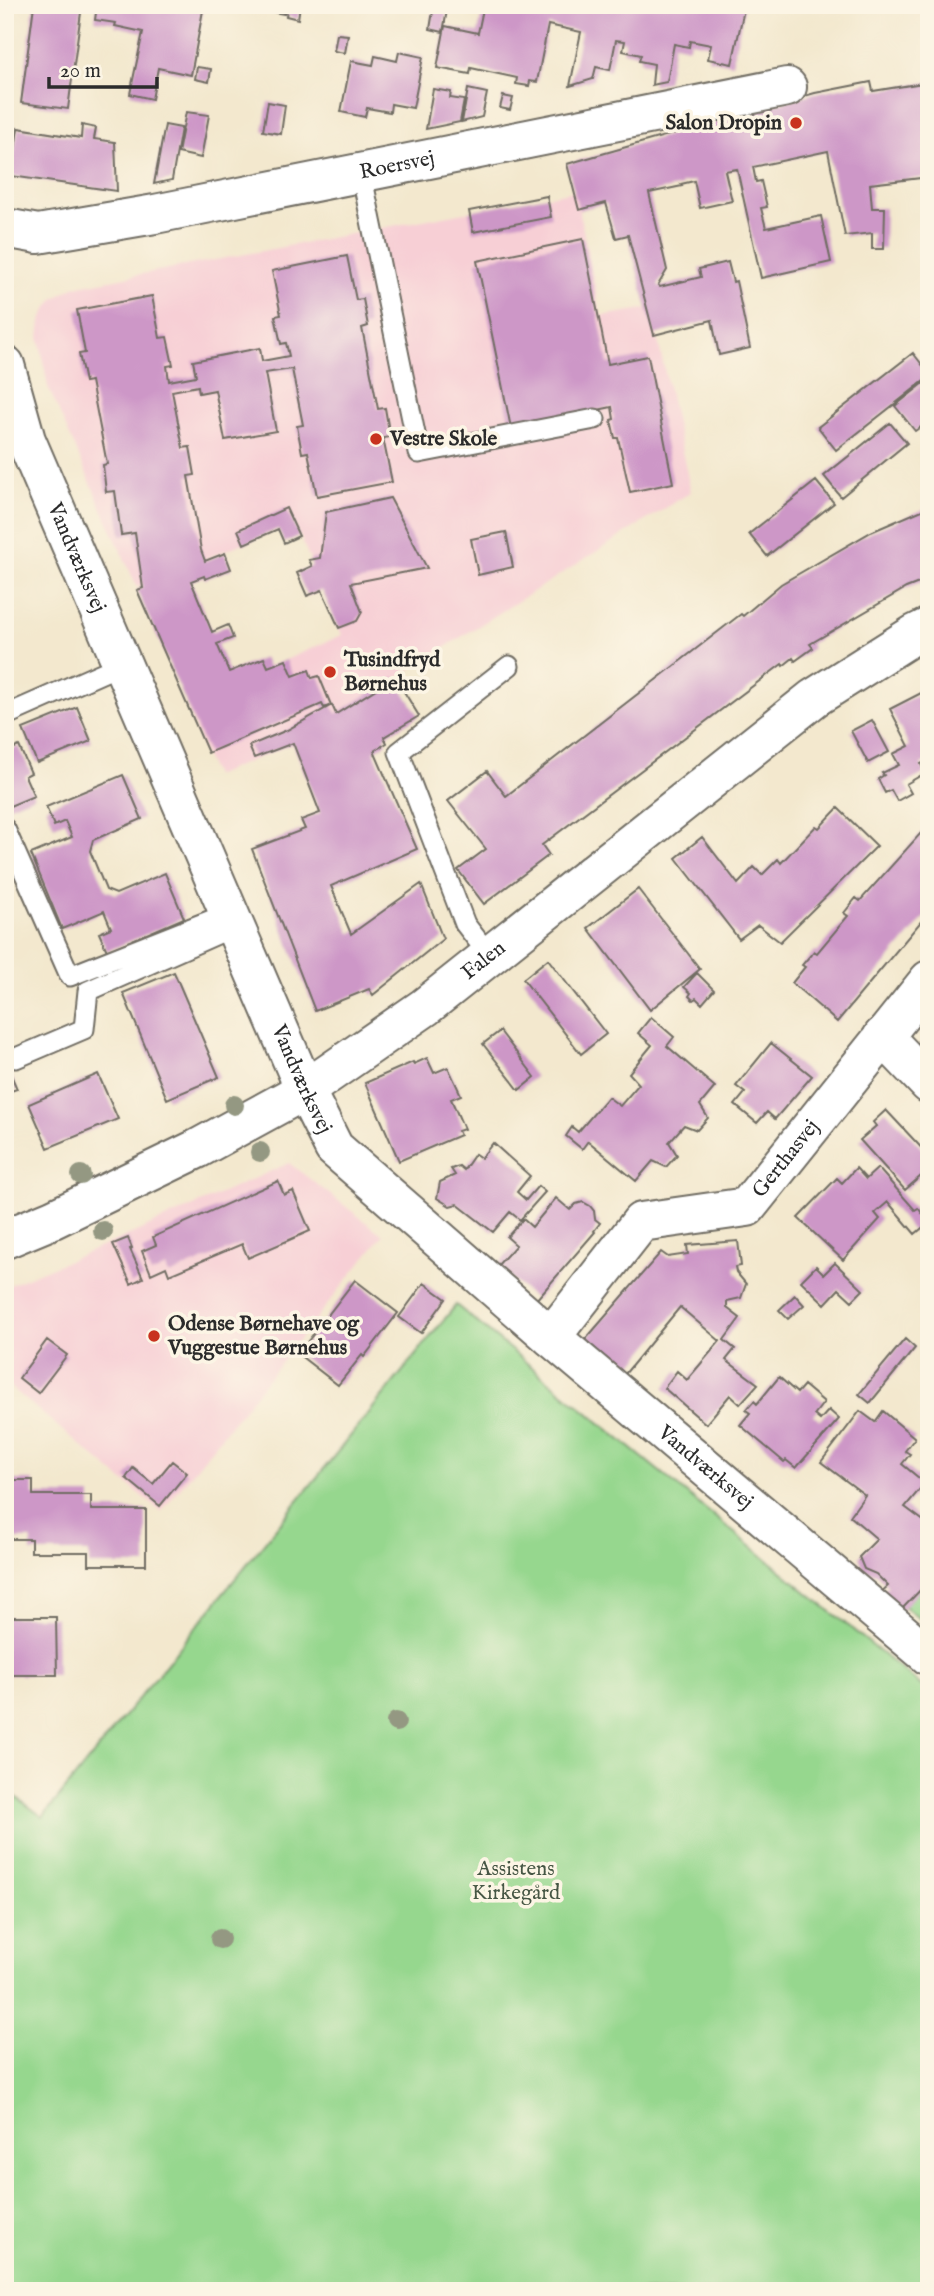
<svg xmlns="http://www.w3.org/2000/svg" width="934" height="2296" viewBox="0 0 934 2296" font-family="'IM FELL English',serif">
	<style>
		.built { fill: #f7cfd5 }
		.green { fill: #96d78e; stroke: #60815c; stroke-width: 2 }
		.building { fill: #cd97c7 }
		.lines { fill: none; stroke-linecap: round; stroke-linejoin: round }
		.lane-casing { stroke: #716d64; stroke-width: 23 }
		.street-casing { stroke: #716d64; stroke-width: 42 }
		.lane { stroke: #fff; stroke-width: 19 }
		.street { stroke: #fff; stroke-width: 38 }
		.tree { fill: #949882 }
		.poi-dot { fill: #c8321e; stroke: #fcf5e5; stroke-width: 2.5 }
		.labels { text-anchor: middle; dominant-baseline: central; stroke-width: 7; stroke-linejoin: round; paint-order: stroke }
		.poi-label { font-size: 21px; font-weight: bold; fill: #2b2b2b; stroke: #fcf5e5; text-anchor: start }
		.street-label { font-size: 21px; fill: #2b2b2b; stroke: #fcf5e5 }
		.park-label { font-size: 21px; fill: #465644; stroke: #fcf5e5 }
	</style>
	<rect width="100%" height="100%" fill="#fcf5e5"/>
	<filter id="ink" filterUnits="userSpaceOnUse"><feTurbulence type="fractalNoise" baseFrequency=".0143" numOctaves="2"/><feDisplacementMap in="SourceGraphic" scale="14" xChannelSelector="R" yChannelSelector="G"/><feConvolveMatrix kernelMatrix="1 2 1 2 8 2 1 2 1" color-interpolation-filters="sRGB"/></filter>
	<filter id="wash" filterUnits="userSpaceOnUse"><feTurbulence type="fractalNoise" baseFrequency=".00686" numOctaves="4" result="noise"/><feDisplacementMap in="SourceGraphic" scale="28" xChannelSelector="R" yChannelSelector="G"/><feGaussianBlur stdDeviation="1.57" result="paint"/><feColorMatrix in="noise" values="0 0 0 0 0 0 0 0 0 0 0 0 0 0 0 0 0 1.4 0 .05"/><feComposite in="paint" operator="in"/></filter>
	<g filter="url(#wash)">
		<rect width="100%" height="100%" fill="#f3e8ce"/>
		<!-- built -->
		<path class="built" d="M575,191L601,316L651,308L691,492L293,743L214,776L204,754L186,704L342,635L294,522L137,587L48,387L39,337L41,322L46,310L54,299L74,287Z
			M289,1163L383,1235L161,1512L9,1386L5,1390V1287L127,1236Z"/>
		<!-- green -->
		<path class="green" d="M456,1305L929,1692V2291H5V1789L43,1817Z
			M929,1580V1626L903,1606Z"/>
		<g id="blocks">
			<!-- building -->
			<path class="building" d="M34,5H82L68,109L21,103Z
				M97,5H204L191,75L158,68L152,99L130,94L143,32L115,26L116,23L95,20Z
				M269,5H286L284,14L268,11Z
				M288,5H300L298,19L286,16Z
				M434,5H448L443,32L430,29Z
				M471,5H745L732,64L708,59L711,45L690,41L689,47L674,44L667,82L652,85L654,64L639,61L641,55L623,51L625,41L616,40L610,70L596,67L593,79L570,86L581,32L548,25L537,82L530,81L529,86L516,84L517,78L471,68L470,74L437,68L445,26L478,33L483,9Z
				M337,34L348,35L345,53L334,51Z
				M399,52L423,57L413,108L391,104L390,112L367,108L365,117L341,112L351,61L373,65L375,56L397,61Z
				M197,67L211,69L209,82L195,79Z
				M871,82L873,91L929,82V177L870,184L872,208H885L884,249H872V233L845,236L828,151L753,167L756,182L761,181L767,207L761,208L766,228L821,216L831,262L761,278L737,169L725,171L732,201L700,208L694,181L681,184L682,186L649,193L667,270L658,285L660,287L701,277L699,269L728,262L733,282L736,281L750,348L719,355L712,320L654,335L628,235L616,238L606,203L579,210L567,164L815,93Z
				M433,89L451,92L450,98L464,100L460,122L426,129Z
				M468,89L487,93L482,117L462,122Z
				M503,96L513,98L510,110L500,108Z
				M268,102L285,105L281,134L263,131Z
				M186,112L209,115L201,158L178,153Z
				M82,125L96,128L94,139L115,142L117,191L11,176L18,128L81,138Z
				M165,125L181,128L172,180L154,184Z
				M547,196L551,217L473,232L469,211Z
				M583,239L608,364L648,356L673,483L630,492L618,438H615L611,420L614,419L612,407L511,428L477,261Z
				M347,256L356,300L363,299L368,326L362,328L378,409L385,408L390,437L383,438L392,482L317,496L308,452L302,453L297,426L303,425L292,369L265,373L276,431L225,440L215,390L199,393L198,386L172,391L183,448L190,447L195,475L188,476L201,550L205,561L225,553L231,569L205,579L204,576L191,581L212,632L228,625L233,638L217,644L229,672L264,658L268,667L286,660L293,676L309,670L312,678L319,676L331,705L324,708L322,704L208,753L137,590L143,588L135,533L121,535L115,491L106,492L103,465L107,464L91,381L85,382L79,354L85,353L77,310L152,296L160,338L167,337L173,365L167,366L169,381L196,376L193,361L260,348L262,361L289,356L286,343L281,344L275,316L281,315L272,271Z
				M913,353L924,367L929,363V377L836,450L818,427Z
				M929,379V421L915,431L895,406Z
				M890,423L907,443L841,497L824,476Z
				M816,481L834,503L767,556L749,534Z
				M390,498L427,568L351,583L362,612L357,621L339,628L322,590L307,596L297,573L312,566L309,560L320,558L326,512Z
				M929,507V579L906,588L810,644L813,648L795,661L793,658L783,666L782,664L542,845L549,855L484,904L458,870L486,849L448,801L487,771L506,796L741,614L743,616L781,584L871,532Z
				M286,508L299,536L284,543L278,529L244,544L238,530Z
				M506,532L513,567L478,575L471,539Z
				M395,677L419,716L384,737L387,743L374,751L417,849L331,886L351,934L421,884L443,939L373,995L369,989L315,1011L252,849L305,829L301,820L320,813L293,743L254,758L249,746L287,730L332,705L336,714Z
				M929,689V760L921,764L925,773L906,784L911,793L897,801L891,790L885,793L878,779L884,775L882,773L899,765L893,754L909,746L890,709Z
				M77,707L91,741L37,763L23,729Z
				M872,720L889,752L868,763L851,731Z
				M19,746L31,773L25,776L34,796L5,808V752Z
				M123,775L142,819L93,840L90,851L106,890L116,894L165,873L184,918L107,951L99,933L111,928L104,911L62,929L31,854L72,837L65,821L54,826L46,807Z
				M838,808L877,846L780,942L758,925L739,939L676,858L702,837L738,884L754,867L762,875L778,859L781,863L816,826L819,828Z
				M929,824V912L837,1022L792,983L805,967L802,965L814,951L817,953L848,916L844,913L856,898L860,901Z
				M638,889L700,969L650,1010L588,928Z
				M548,959L606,1034L581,1054L523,979Z
				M174,972L219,1077L167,1099L123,993Z
				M697,973L714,990L702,1004L696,998L693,1000L689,996L691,993L684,987Z
				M651,1017L674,1037L667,1046L715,1087L700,1105L708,1118L697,1130L684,1125L669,1142L677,1155L666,1167L653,1161L636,1181L588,1141L582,1149L566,1136L572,1127L578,1132L608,1097L620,1106L639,1084L629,1073L652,1045L638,1033Z
				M500,1031L535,1077L519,1090L483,1044Z
				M771,1043L812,1076L775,1119L767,1112L757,1123L735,1105L745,1093L736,1086Z
				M427,1058L434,1073L448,1067L461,1095L451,1099L464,1129L458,1131L460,1135L399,1161L365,1083L413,1062L414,1064Z
				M5,1061L17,1089L5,1093Z
				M98,1074L118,1119L48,1148L29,1104Z
				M886,1110L929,1156V1169L905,1190L860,1140L876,1126L873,1122Z
				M493,1143L530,1176L517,1192L526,1200L538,1186L545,1192L520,1220L510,1212L493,1232L457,1204L450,1206L437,1198L440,1182L455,1175L451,1169L459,1166L464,1170L475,1154L481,1158Z
				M856,1168L866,1179L878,1168L915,1210L918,1208L922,1213L929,1207V1225L927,1224L915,1234L888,1202L875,1213L880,1219L843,1260L798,1218L837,1178L842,1183Z
				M278,1181L284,1195L293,1191L310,1231L248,1258L242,1244L169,1275L166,1267L151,1274L142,1251L156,1245L153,1237Z
				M556,1198L570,1210L576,1204L583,1202L590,1206L594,1211L595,1219L600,1223L594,1231L595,1232L536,1300L497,1266L516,1245L507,1237L523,1219L532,1227Z
				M128,1238L132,1248L130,1249L143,1278L131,1284L113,1244Z
				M738,1241L741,1266L735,1267L736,1272L746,1284L741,1298L727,1301V1308L740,1318L724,1340L735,1349L726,1360L758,1384L740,1404L730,1395L706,1424L664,1388L677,1371L687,1380L720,1341L680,1307L625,1374L585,1340L661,1252L668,1257L688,1254L687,1245Z
				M835,1263L863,1290L852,1301L839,1289L825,1304L801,1281L816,1266L824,1274Z
				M355,1280L398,1313L364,1357L362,1355L338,1385L298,1354Z
				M424,1283L446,1299L421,1333L399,1317Z
				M795,1295L804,1305L788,1319L779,1310Z
				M905,1339L915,1348L870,1403L859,1394Z
				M47,1340L67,1355L38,1393L19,1378Z
				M779,1377L797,1393L804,1385L824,1402L814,1415L820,1420L829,1410L839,1419L796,1468L786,1460L784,1462L740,1425L750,1413L746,1410L754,1401L757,1404Z
				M860,1411L875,1422L883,1411L915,1438L905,1451L910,1454L902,1464L925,1483L905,1507L925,1522L929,1518V1564L926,1567L929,1569V1581L899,1612L880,1593L888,1586L876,1574L864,1569L859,1557L877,1539L850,1516L865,1495L821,1462Z
				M172,1461L187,1473L160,1506L126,1478L133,1468L153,1484Z
				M5,1480H33V1495H91V1510H146V1565H89V1552H31V1539H5Z
				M5,1617H56L57,1675H5Z"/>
		</g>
	</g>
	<g filter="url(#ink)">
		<use href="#blocks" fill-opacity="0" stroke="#716d64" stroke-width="2"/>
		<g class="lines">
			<!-- lane casing -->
			<g class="lane-casing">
				<path id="lane" d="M361,172L419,453L595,419
					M5,717L11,713L122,664
					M5,829L70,976L229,913
					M489,955L465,924L399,752L509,666
					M16,1058L84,1029L88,991L235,926"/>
			</g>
			<!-- street casing -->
			<g class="street-casing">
				<g id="street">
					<path id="s1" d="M5,228L38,234L155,214L787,87"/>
					<path id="s2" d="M5,365L26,440L305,1090L334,1148L551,1337L929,1656"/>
					<path d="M883,1036L929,1084"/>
					<path id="s3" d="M5,1239L53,1219L197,1149L305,1090L425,1007L814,698L915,634L929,627"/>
					<path id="s4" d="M551,1337L641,1222L747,1207L929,980"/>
				</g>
			</g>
			<!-- lane -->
			<use href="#lane" class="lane"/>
			<!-- street -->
			<use href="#street" class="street"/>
		</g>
		<!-- trees -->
		<g class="tree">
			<circle cx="234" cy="1105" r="10"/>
			<circle cx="260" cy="1152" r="10"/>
			<circle cx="81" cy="1175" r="10"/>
			<circle cx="103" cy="1231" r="10"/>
			<circle cx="396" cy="1722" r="10"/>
			<circle cx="220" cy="1939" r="10"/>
		</g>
	</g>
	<!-- markers -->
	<g class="poi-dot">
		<circle cx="796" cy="123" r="7"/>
		<circle cx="376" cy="439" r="7"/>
		<circle cx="330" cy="672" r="7"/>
		<circle cx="154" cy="1336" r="7"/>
	</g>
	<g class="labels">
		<!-- poi labels -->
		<g class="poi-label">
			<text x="782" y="123" text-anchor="end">Salon Dropin</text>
			<text x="390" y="439">Vestre Skole</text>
			<text x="344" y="660">Tusindfryd<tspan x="344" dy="24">Børnehus</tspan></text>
			<text x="168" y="1324">Odense Børnehave og<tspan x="168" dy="24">Vuggestue Børnehus</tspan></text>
		</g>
		<!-- street labels -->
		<g class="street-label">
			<text stroke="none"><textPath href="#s1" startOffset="399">Roersvej</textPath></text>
			<text stroke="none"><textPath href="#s2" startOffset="206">Vandværksvej</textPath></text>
			<text stroke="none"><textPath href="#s3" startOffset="556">Falen</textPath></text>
			<text stroke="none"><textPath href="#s2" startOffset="774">Vandværksvej</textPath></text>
			<text stroke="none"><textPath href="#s4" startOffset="315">Gerthasvej</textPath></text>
			<text stroke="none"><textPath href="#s2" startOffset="1340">Vandværksvej</textPath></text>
		</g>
		<!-- park labels -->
		<g class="park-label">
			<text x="516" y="1869">Assistens<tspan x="516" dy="24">Kirkegård</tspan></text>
		</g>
	</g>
	<!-- margin -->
	<rect width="934" height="2296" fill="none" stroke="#fcf5e5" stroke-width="28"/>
	<!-- scale -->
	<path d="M49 77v10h108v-10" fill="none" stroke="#2b2b2b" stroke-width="3.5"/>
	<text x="60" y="77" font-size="21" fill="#2b2b2b" stroke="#fcf5e5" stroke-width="5" paint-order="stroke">20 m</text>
</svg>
